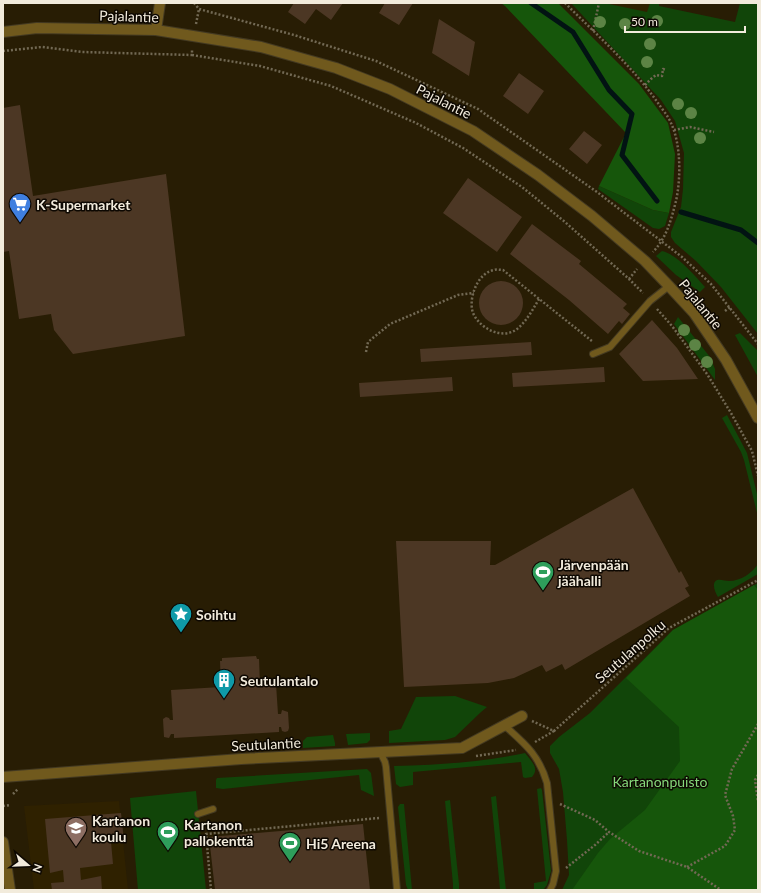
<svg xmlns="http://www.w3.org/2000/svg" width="761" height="893" viewBox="0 0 761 893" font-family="Lato,sans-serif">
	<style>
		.built { fill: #2f2100 }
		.green { fill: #114509 }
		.forest { fill: #16560b }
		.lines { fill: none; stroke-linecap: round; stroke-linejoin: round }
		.stream { stroke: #021313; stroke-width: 5 }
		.building { fill: #4c3724 }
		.service-casing { stroke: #443a22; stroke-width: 8 }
		.minor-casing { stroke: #443a22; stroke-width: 12 }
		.tertiary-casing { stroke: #443a22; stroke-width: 12 }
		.path { stroke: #726954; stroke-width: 2.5; stroke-dasharray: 2 2; stroke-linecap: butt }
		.service { stroke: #70591d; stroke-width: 6 }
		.minor { stroke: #70591d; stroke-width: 10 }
		.tertiary { stroke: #70591d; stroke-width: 10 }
		.tree { fill: #5c8445 }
		.labels { text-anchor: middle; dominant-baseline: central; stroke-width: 3; stroke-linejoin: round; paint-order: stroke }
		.street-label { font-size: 14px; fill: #f2ebdc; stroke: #0d0802 }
		.poi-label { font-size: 14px; font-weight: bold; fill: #f2ebdc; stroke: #0d0802; text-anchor: start }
		.park-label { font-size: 14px; fill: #86d97a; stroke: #0d0802 }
	</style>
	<rect width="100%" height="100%" fill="#281d04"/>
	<!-- built -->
	<path class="built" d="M582,3H657L652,30Z
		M119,801L128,890H34L24,806Z"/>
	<!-- green -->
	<path class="green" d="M571,3H604L647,12L650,3H659V6L735,22L740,3H758V334L721,287L696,261L675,243L671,237V232L681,207L683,189L684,153L675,121L661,100Z
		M599,186L653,210L669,213L665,226L659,229L653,228L598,189Z
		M662,251C678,255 694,275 705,287L700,292L676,275L656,256Z
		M678,317L710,357L715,369V380L674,324Z
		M740,333L758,351V377L735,335Z
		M727,415L747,453L758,498V517L744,460L741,452L722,418Z
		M758,564V574L718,597C715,592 711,583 717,580C721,579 725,581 729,581C741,581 752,573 758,564Z
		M758,583V890H562L569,875L567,840L563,792L559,769L550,753V746L559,737L590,713L673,630Z
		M455,696L487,707L481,712L455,737L445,740L389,743V731L401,729L416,697Z
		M370,733V740L367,743L348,745L346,734Z
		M333,735L335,743V746L303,748V741L307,737Z
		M525,753C531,761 540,768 532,777L525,778L523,777L521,762L413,772V785L400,787L396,784L394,766C438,765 482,762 525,753Z
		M367,769L371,773L374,796L361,790L359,775L223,789L216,788V780L217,778Z
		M541,788L542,790L551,871L547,885L543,890H534V883L546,881L537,789Z
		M196,791L206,890H138L130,798Z
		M496,796L506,890H500V889L491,797Z
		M450,800L459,884V890H453V884L445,801Z
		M400,804H404L412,890H408L406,885L398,807Z"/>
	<!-- forest -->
	<path class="forest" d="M501,3H558L639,84L668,123L675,154L673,192L669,213L653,210L599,186L626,133L505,6Z
		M754,585L758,590V890H572L598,853L610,839L645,810L680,761L679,727L626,678L673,630Z"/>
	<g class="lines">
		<!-- stream -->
		<path class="stream" d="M531,3L573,32L609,90L632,114L622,155L657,201
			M681,212L741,230L758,243"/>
	</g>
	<!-- building -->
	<path class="building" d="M294,3H343L331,20L316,9L305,24L288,12Z
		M385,3H413L399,25L379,13Z
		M439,19L475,42L469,76L432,53Z
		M519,73L544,91L528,114L503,96Z
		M20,105L33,196L166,174L185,336L73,354L54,330L51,314L19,319L9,251L3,252V108Z
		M584,131L602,145L587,164L569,149Z
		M468,178L522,217L497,252L443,213Z
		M532,224L581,261L579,264L627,304L623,308L630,314L622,324L619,321L608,334L569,300L510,254Z
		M479 303a22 22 0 1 1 44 0a22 22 0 1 1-44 0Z
		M652,320L677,348L698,379L643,381L619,354Z
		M531,342L532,355L421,362L420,349Z
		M604,367L605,382L513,387L512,373Z
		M452,377L453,391L360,397L359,383Z
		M633,488L679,573L681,571L689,586L685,588L690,596L565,670L562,664L546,672L542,665L514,678L488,683L404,687L396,541H491L490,565H495Z
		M256,656L257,659H259L260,685L276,684L278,714H281L282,710L288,712L289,728L288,731L285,732L282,731L281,727H279V732L174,738V734H171L169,738L164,737L163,719L166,717L169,718L170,720H173L171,690L221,687L220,661H222V658Z
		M121,813L124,840L111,842L113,864L80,868L81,880L101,876L102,890H52L51,883L64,882L63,870L50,873L45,819Z
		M363,824L370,890H215L209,837Z"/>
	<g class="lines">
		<!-- service casing -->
		<g class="service-casing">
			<path id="service" d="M593,354L610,347L650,301L669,286
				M505,726C525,744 539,755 547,783L556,871L553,884L550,890
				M380,752L385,762L386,767L397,890
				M198,814L213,809"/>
		</g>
		<!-- minor casing -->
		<g class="minor-casing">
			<path id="minor" d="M3,777L241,759L462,748L522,716"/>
		</g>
		<!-- tertiary casing -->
		<g class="tertiary-casing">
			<path id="tertiary" d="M156,30L160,3
				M3,32L37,28L156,30L261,47L336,68L390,89L473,131L538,175L592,216L645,261L669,286L694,313L726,360L758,418
				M3,842L10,890"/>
		</g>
		<!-- path -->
		<path class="path" d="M194,3L199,9L294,35L376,61L478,109L597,192L682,257L711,284L758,344
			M565,3C597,35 632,66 658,103C662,109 668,116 671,123C681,144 681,178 676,201C671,220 667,237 653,252
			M196,24L199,9
			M593,31L599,3
			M3,51L42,47L82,52L192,55V49
			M192,55L260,66L331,86L416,123L463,148L522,187L565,222L629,279L643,293
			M645,85L651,79L656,75L662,76L663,69L666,70
			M674,130L690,127L714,132
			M629,279L637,269
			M539,299C533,309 527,321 517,329C503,340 480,329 473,313C468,299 477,273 494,270C497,269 500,270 503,270L593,342
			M657,309L672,326L707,374L731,413L752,451L758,476
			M725,311L730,307
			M366,352L368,342L390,324L458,295L474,293
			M532,721L554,731L669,628L758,580
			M535,742L554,731
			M476,756L516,750
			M758,775L755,780L758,802
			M13,794L18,789
			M560,804L595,820L609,832L639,851L687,867L721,890
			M3,806L10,805
			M687,867L725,846L735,830L733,816L725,795L732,769L758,724
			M566,868L595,845L609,832
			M211,890L206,834L379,818"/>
		<!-- service -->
		<use href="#service" class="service"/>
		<!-- minor -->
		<use href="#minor" class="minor"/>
		<!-- tertiary -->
		<use href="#tertiary" class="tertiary"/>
	</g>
	<!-- trees -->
	<g class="tree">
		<circle cx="657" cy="21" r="6"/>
		<circle cx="600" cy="22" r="6"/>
		<circle cx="625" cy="24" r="6"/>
		<circle cx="650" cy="44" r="6"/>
		<circle cx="647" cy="62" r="6"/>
		<circle cx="678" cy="104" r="6"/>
		<circle cx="691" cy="113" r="6"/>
		<circle cx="700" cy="138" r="6"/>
		<circle cx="684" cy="330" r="6"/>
		<circle cx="695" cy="345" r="6"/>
		<circle cx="707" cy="362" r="6"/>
	</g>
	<!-- icons -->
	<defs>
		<g id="supermarket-pin" transform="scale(1.15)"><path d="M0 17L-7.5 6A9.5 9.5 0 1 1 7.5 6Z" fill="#3f7fe0" stroke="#0d0802"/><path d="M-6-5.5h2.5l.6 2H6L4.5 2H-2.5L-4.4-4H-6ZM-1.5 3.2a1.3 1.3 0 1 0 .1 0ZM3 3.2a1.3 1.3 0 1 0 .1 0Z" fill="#fff"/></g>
		<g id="stadium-pin" transform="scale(1.15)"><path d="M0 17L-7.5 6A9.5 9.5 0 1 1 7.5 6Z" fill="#2e9e5b" stroke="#0d0802"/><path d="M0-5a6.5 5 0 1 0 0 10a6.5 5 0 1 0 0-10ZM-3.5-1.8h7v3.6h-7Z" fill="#fff"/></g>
		<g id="sight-pin" transform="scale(1.15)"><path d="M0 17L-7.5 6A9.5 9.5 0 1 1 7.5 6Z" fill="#0f9aa8" stroke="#0d0802"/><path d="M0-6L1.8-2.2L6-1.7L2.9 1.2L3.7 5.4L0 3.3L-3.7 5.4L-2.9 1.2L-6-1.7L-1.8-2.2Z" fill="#fff"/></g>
		<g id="building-pin" transform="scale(1.15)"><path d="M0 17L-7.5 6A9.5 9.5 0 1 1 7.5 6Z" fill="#0f9aa8" stroke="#0d0802"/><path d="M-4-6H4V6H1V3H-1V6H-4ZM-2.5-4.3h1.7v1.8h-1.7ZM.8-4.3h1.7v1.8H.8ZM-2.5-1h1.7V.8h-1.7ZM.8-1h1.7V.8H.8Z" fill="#fff"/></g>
		<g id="school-pin" transform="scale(1.15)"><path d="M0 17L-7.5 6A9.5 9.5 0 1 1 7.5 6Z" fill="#8d6e63" stroke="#0d0802"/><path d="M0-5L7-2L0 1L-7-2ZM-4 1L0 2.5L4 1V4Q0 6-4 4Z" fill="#fff"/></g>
	</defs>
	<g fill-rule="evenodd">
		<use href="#supermarket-pin" x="20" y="204"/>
		<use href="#stadium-pin" x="543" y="572"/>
		<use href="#sight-pin" x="181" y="614"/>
		<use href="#building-pin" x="224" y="680"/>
		<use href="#school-pin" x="76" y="828"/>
		<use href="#stadium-pin" x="168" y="832"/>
		<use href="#stadium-pin" x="290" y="843"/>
	</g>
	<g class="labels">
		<!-- street labels -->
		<g class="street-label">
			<text transform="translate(129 16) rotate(2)">Pajalantie</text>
			<text transform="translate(444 101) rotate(27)">Pajalantie</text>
			<text transform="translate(701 304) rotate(51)">Pajalantie</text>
			<text transform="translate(630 651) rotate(-41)">Seutulanpolku</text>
			<text transform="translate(266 744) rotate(-3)">Seutulantie</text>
		</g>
		<!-- poi labels -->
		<g class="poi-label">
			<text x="36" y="204">K-Supermarket</text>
			<text x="558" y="564">Järvenpään<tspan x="558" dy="16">jäähalli</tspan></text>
			<text x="196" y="614">Soihtu</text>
			<text x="240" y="680">Seutulantalo</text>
			<text x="92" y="820">Kartanon<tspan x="92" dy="16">koulu</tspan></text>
			<text x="184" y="824">Kartanon<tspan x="184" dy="16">pallokenttä</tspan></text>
			<text x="306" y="843">Hi5 Areena</text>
		</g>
		<!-- park labels -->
		<g class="park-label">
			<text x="660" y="781">Kartanonpuisto</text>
		</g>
	</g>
	<!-- border -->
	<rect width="761" height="893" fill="none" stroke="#f2ebdc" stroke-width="8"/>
	<!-- north arrow -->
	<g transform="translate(28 865) rotate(109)" stroke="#0d0802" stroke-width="3" paint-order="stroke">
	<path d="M0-3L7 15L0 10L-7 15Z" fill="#f2ebdc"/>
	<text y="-6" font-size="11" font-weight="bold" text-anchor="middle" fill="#f2ebdc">N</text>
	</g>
	<!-- scale -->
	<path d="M625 26v6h120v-6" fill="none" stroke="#f2ebdc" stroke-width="2"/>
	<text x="631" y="26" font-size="12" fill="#f2ebdc" stroke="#0d0802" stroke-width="3" paint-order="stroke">50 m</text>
</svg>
